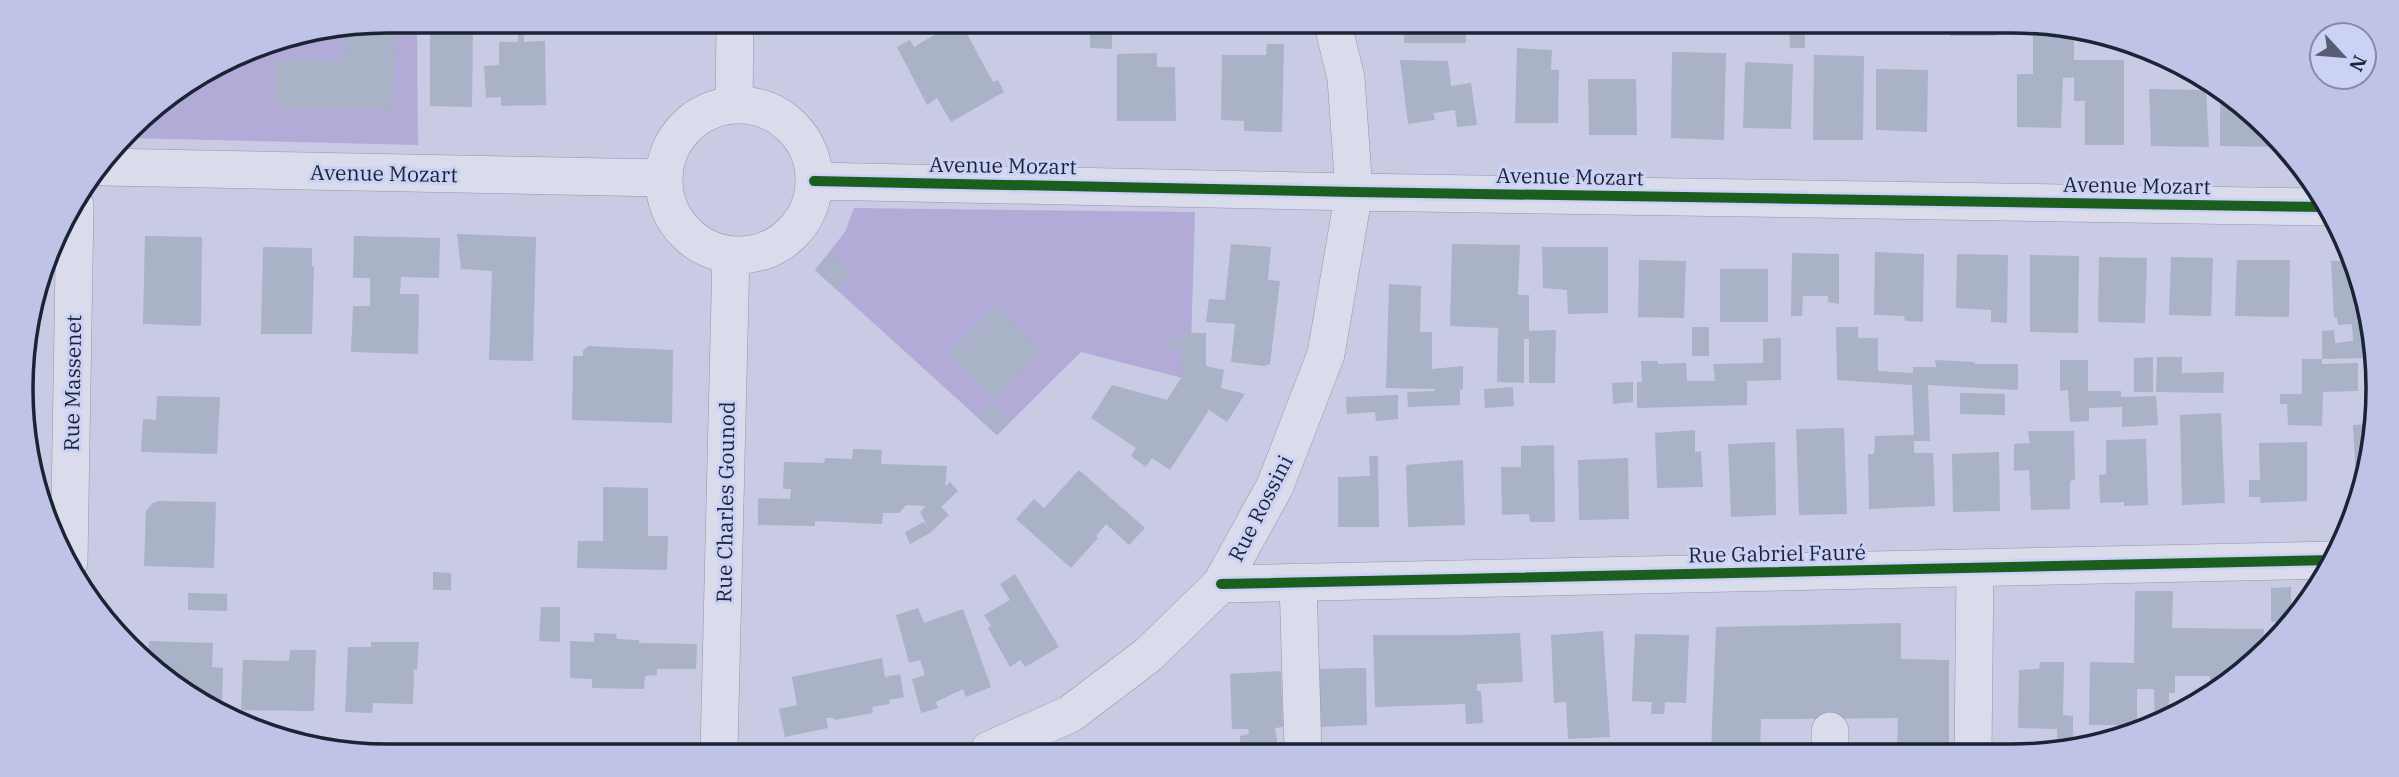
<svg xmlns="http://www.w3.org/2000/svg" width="2399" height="777" viewBox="0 0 2399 777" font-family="'IBM Plex Serif',serif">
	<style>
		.green { fill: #b3abd7 }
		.building { fill: #a9b2c6 }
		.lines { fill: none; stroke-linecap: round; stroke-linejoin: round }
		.minor-casing { stroke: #9296a8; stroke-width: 38 }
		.minor { stroke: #dadceb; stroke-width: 37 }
		.cycleway-casing { stroke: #ccd1f6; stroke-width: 15 }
		.cycleway { stroke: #1b5e20; stroke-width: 10 }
		.labels { text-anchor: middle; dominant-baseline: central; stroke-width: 6; stroke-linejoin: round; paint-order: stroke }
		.street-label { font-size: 21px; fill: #1b2435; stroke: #ccd1f6 }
		.rim { fill: none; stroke: #1b2435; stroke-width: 3.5 }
	</style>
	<rect width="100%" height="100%" fill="#c8cbe3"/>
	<!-- green -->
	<path class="green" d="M388,21H417L418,145L126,138L146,112L248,49Z
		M854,208L1195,212L1190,380L1081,352L997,435L815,270L845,232Z"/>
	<!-- building -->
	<path class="building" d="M388,21H395L394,110L276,107V60L344,61L345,30Z
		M430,21H473L472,107L430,106Z
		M518,22H524V42L545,41L546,105L501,106V97L486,98L484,66L499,65V42H518Z
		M954,23H961L993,82L998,80L1004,92L951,122L937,98L927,105L897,47L910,40L914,47Z
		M1090,24H1112V49L1090,48Z
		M1404,25L1466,26V43H1404Z
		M1789,27H1805V48H1790Z
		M1950,28H1996V36H1950Z
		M2038,28H2074V60H2124V145H2085V101H2074V77L2063,78L2061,128L2017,127V74H2033V35H2038Z
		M1267,44H1284L1282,132L1244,131V121L1221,120L1222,55H1266Z
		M1517,48L1552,50L1551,70H1559L1558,123H1515Z
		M1672,52L1726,53L1724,140L1671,138Z
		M1157,53V67H1175L1176,121H1117V54Z
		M1814,55L1864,56L1863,140H1813Z
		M1400,60L1448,61L1451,86L1471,83L1477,125L1457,127L1455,110L1433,113L1435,120L1408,124Z
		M1745,62L1793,64L1791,129L1743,128Z
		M1876,69L1928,70L1927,132L1876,130Z
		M1588,79H1636L1637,135H1589Z
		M2220,88L2279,147L2220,146Z
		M2149,89L2206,90L2209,147L2151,146Z
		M457,234L536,237L533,361L489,360L492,271L461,269Z
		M145,236L202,237L201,326L143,324Z
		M354,236L440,238L439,278L401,277L400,294H419L418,354L351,352L353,306H370V278H353Z
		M1231,244L1271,247L1268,280L1280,281L1270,364L1264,366L1231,362L1235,324L1206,322L1209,299L1225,300Z
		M1452,244L1520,245L1518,295H1529V331L1556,330L1555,383H1529V339H1524V383L1497,382L1498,328L1450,326Z
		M263,247L312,248V267L314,266L312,334H261Z
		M1542,247H1608V313L1568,314L1567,290L1543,288Z
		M831,252L852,274L838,291L815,270Z
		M1875,252L1924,254L1923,322L1905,321L1904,316L1874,315Z
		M1792,253L1839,254V304L1828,302V296H1803L1802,316H1791Z
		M1957,254L2008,255L2007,323L1991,322V310L1956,308Z
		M2030,255L2079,256L2078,333L2030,332Z
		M2099,257L2147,258L2145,323L2098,322Z
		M2171,257L2213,258L2211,316L2169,315Z
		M1639,260L1686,261L1684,318L1638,317Z
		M2237,260H2290L2289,317L2235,316Z
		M2331,261H2348L2371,317V358L2322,359V364L2358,363V391L2323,392L2322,426L2288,425L2287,404H2280V394H2302V359H2322V331L2334,330L2335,343L2353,341L2352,324L2338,325L2337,317L2334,318Z
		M1720,269H1768V322H1720Z
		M1389,284L1421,286L1420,332H1432V369L1463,366V389L1460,390V405L1408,407L1407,392L1435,391L1434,389L1386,388Z
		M997,305L1041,350L995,399L949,353Z
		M1692,327H1709V356H1692Z
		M1836,327H1858V338H1878V371L1913,373V367H1936L1935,360L1975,362L1974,364H2018V390L1928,385L1930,441H1914V453H1933L1935,506L1869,509L1868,454H1874L1875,436L1914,435L1912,385L1837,380Z
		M1182,333H1206V366L1224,370L1221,388L1245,394L1227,422L1209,410L1170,470L1152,458L1146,467L1131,456L1136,448L1091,418L1112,385L1167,400L1181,378Z
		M1169,338H1180V350L1169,349Z
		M1781,338V380L1747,381V405L1637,408V382H1642L1641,361H1658V364L1686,363L1687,381H1715L1713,364L1763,363V339Z
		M588,346L673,350L672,423L572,420L573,356H583V351Z
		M2153,357V392H2134V358Z
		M2157,357H2182V373L2224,372L2223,393L2156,392Z
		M2060,360H2088V391H2121V397L2156,396L2158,425L2122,427V407L2089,408V421L2070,422L2068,390L2060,391Z
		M1633,382V402L1613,404L1612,383Z
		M1513,387L1514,406L1485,408L1484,389Z
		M1960,393L2005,394V415L1960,414Z
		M1398,395V419L1376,421L1375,412L1347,414L1346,397Z
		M157,396L220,397L217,454L141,452L143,419L156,420Z
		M991,403L1010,422L997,435L978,418Z
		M2221,413L2225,503L2182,505L2180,415Z
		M2371,424V461L2357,498L2353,425Z
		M1844,428L1847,514L1799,515L1796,429Z
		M1695,430V452L1701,451L1703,487L1657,488L1655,433Z
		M2028,431H2074L2075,480L2070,481V509L2031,510L2029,470L2014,471V444L2030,443Z
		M2146,439L2148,505L2124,506V502L2100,503L2099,475L2106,474V440Z
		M1775,442L1776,515L1731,517L1728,444Z
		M2307,442V501L2261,503L2260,497H2249V480H2260L2259,443Z
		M1554,445L1555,522H1530L1529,514L1502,515L1501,467H1521V446Z
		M853,449L882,450L881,464L947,466L945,486L950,482L958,491L941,507L949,515L930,533L910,544L905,532L924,522L929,530L920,512L926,506L906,505L899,513H883L882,524L815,521V526L758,525V498L790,499L791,489H783L784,462L824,463L825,458L852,459Z
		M1999,452L2000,511L1953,512L1952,454Z
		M1369,456H1378L1379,527H1338V477L1370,476Z
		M1628,458L1629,519L1579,520L1578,460Z
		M1463,460L1465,525L1408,527L1406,465Z
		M1079,470L1145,528L1129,545L1106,524L1096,536L1098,538L1071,568L1016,519L1034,499L1044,508Z
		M603,487L648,488V536H668L667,570L577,568L578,541H603Z
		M158,501L216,502L214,568L144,566L146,511L153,503Z
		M433,572L451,573V590H433Z
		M1015,574L1059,647L1025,667L1020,660L1010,667L988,628L991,626L984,615L1010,600L1000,584Z
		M2291,587V619L2288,622H2271V588Z
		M2135,591H2173L2172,628L2264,629L2263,652L2253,665L2215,690H2210V676H2175V693H2169V719L2155,724L2154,689H2137V725H2089L2090,662L2134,663Z
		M188,593L227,594V611L188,610Z
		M541,607H560V642L539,641Z
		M918,608L924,623L963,609L991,687L966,697L963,689L936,702L938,708L921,713L912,679L925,675L920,660L909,663L896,615Z
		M1901,623V659L1949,660V753L1897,752L1898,718L1761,719L1760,752H1711L1716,627Z
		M1603,631L1610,737L1568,739L1566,702L1554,703L1551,635Z
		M594,633L616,634L617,639L639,640V643L697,644L696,669H657V675L645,676L644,689L592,688V679L570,678V641L594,642Z
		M1520,633L1523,682L1477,684V691H1481L1483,723L1466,724L1465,704L1375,707L1373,635H1462Z
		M1635,634L1689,635L1686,703L1665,702L1664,714H1651L1652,702L1632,701Z
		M149,641L213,643L212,667L223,668L222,702H211V705L185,694L148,658Z
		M371,642H419L417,670L414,669L413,704L373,703L372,713L345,712L348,647H371Z
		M290,650H316L314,711L241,710L243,660L289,661Z
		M882,658L885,677L900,674L904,697L889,700L890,704L872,707L873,713L834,720V718H826L828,728L785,737L779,709L797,705L792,677Z
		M2040,662H2064L2063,715L2073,716V748L2059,753H2057V729L2018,728L2019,670L2039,669Z
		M1366,668L1367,725L1316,727L1314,669Z
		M1281,671L1283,727L1275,728L1278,749L1241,751L1240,736L1249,734L1248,729H1232L1230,674Z"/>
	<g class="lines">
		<!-- minor casing -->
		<g class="minor-casing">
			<path id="minor" d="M734,105L735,22
				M664 180a75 75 0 1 1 150 0a75 75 0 1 1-150 0Z
				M104,167L664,178
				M814,181L1354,192L2326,207
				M69,562L75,205
				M1298,582L1303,751
				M1221,584L2333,560
				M1830,731V752
				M719,750L731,255
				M989,750L1070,714L1148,655L1221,584L1275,486L1326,354L1354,192L1346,78L1333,25
				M1973,753L1975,568"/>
		</g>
		<!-- minor -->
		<use href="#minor" class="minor"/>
		<!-- cycleway casing -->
		<g class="cycleway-casing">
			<path id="cycleway" d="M814,181L1354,192L2326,207
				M1221,584L2333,560"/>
		</g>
		<!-- cycleway -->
		<use href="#cycleway" class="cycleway"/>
	</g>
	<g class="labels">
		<!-- street labels -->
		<g class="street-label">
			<text transform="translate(1003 165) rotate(1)">Avenue Mozart</text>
			<text transform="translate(384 173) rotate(1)">Avenue Mozart</text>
			<text transform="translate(1570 176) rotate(1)">Avenue Mozart</text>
			<text transform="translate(2137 185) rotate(1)">Avenue Mozart</text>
			<text transform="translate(72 383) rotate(-89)">Rue Massenet</text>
			<text transform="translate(725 502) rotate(-89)">Rue Charles Gounod</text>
			<text transform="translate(1260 508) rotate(-63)">Rue Rossini</text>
			<text transform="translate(1777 553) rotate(-1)">Rue Gabriel Fauré</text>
		</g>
	</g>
	<!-- crop -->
	<path d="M0 0H2399V777H0ZM388 33H2011A355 355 0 0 1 2366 388V389A355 355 0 0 1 2011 744H388A355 355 0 0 1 33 389V388A355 355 0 0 1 388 33Z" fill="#bec3e7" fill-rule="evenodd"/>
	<path class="rim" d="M388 33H2011A355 355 0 0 1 2366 388V389A355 355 0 0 1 2011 744H388A355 355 0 0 1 33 389V388A355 355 0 0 1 388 33Z"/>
	<!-- north arrow -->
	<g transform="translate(2343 56) rotate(116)"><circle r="33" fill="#ccd1f6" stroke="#858ca9" stroke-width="2"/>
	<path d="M0-5L12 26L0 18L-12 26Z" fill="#585e72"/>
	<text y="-10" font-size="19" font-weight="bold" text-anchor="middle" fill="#1b2435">N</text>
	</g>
</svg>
